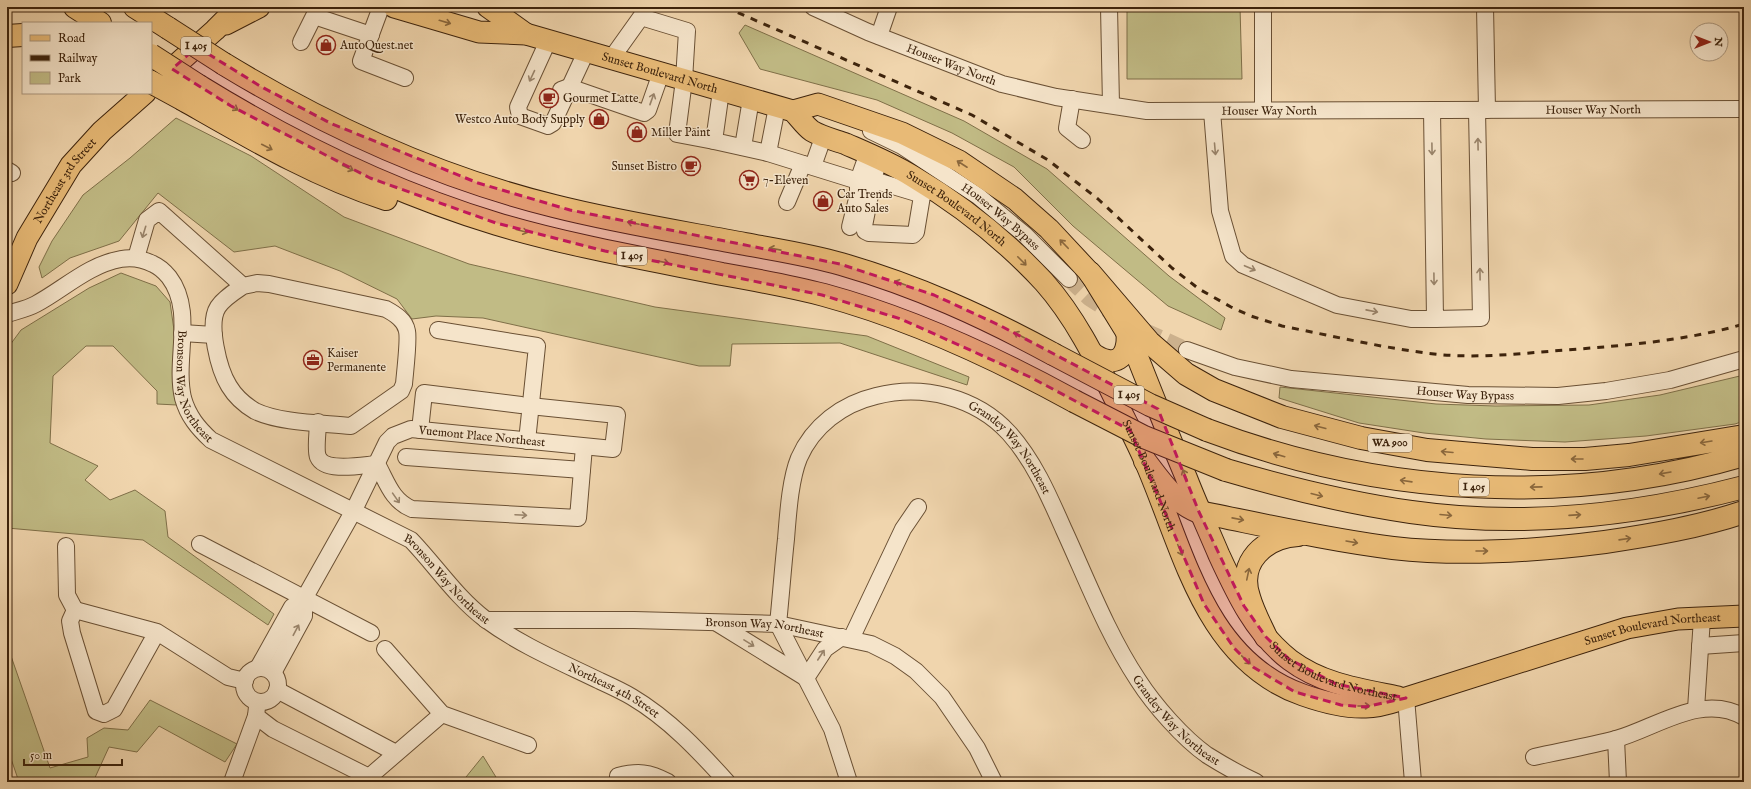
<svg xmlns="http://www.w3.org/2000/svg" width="1751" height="789" viewBox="0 0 1751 789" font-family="'IM FELL English',serif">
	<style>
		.green { fill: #c1bb85; stroke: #7f6f48 }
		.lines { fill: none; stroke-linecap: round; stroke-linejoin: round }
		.minor-tunnel { stroke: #ccb18d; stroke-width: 16; stroke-dasharray: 16 8; stroke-linecap: butt }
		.minor-casing { stroke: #6a5034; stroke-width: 18 }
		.major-casing { stroke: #3d230c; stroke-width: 23 }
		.highway-casing { stroke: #3d230c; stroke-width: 24 }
		.minor { stroke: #f5e4ca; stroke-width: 16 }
		.major { stroke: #e8ba76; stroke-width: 21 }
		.highway { stroke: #e8ba76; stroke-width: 22 }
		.rail { stroke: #3d230c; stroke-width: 3; stroke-dasharray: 7 7; stroke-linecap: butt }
		.highway-bridge-casing { stroke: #3d230c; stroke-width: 24; stroke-linecap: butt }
		.highway-bridge { stroke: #e8ba76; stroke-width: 22 }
		.oneway { stroke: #8a673c }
		.oneway2 { stroke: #99846b }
		.marked { fill: #c2185b; fill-opacity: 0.2; stroke: #c2185b; stroke-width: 3; stroke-dasharray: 8 5; stroke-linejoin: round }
		.labels { text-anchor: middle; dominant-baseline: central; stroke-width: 3; stroke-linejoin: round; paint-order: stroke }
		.shield { fill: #f5e4ca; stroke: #745d45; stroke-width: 1 }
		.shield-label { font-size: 11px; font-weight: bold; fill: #3d230c }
		.poi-label { font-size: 12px; fill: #3d230c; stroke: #f5e4ca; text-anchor: start }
		.street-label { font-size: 12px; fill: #3d230c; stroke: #f5e4ca }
	</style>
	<rect width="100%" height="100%" fill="#f0d5ad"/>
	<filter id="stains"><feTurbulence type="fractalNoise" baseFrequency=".005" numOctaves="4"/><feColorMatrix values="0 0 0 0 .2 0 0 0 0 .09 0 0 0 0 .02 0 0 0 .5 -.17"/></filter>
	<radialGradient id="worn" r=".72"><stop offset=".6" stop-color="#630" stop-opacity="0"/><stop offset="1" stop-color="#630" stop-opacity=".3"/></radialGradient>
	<!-- green -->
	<path class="green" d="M1127,7H1240L1242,79H1127Z
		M745,25L964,121L1047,169L1169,276L1225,318L1221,330L1168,306L1073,226L1014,167L952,133L877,100L760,69L739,33Z
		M176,118L251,156L344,217L469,264L655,307L867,336L969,377L967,385L840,343L732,344L730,366H699L483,318L436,316L412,319L397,299L340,271L275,246L234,252L158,193L119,241L70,258L42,278L39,267L52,241L83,195L130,158Z
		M121,273L156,286L170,302L176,344L177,405L157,404V391L113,346H86L53,376L50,443L98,466L85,480L110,500L135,490L165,511L168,537L274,614L268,625L143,540L7,528V349L21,330L89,288Z
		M1744,375V421L1735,424L1646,436L1565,442L1486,439L1424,433L1359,423L1279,398L1280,387L1436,404L1495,406L1589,405L1660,395Z
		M7,640L11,656L50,768L88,757L87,738L104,728L128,730L150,700L237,744L225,762L159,726L137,752L109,747L93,782H19L7,747Z
		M483,756L499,782H462Z"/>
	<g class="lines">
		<!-- minor-tunnel -->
		<path class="minor-tunnel" d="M1069,279L1089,298L1114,314
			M1145,331L1187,350"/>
		<!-- minor casing -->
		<g class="minor-casing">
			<g id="minor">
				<path d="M381,7L361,61L405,78"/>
				<path id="s1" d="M813,7L868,32L1002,84L1056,97L1147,111L1744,109"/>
				<path d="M1109,7L1111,105"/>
				<path d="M1485,7L1487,110"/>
				<path d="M879,36L889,7"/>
				<path d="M548,41L518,107L520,116L548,126L553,123L586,52"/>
				<path d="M301,42L314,16L371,35"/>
				<path d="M611,59L641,17L687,31L684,80L677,134L714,141"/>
				<path d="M561,90L569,87L644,113L648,110L661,73"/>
				<path d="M721,91L714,141L768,153L858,181"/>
				<path d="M1072,99L1067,128L1082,140"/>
				<path d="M1263,110V7"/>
				<path d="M1432,110L1435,319L1481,318L1477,110"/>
				<path d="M1212,111L1220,211L1233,256L1243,265L1337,305L1411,319H1435"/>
				<path id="s2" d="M871,131L902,146L978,196L1025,235L1069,279"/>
				<path d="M743,147L751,99"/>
				<path d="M768,153L777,107"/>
				<path d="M879,159L873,180L864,226L865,231L869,233L913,235L916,232L924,184"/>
				<path d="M813,166L824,135"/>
				<path d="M7,170L12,173"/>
				<path d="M873,180L923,195"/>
				<path d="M787,202L803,164"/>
				<path d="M850,227L858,195V181L868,153"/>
				<path d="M136,258L147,220L159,211L243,286L257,283L269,284L386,309C395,314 405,320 407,331C409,340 405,372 404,384L401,391L351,426C322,423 280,423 255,411C245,405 235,396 229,386C219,370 207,324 218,307C224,298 234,292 243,286"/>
				<path id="s3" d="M7,314C16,311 27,309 36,304C64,289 88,265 121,259C132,257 143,259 153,264C160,267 164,271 169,277C195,311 174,359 183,398C188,416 198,428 211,440L411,540C436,566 456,597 485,619C520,645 561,662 600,681C611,686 622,691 632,697C669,719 699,751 727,782"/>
				<path d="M438,330L537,346L527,441"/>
				<path d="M182,333L214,335"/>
				<path id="s4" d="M1187,350L1235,367L1291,379L1468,395L1558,396L1606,391L1670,380L1744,359"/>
				<path d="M318,422C318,431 315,450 318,457C325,473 363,465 377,464C387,482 392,501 412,509L578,518L582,470"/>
				<path d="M420,430L424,393L521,405"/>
				<path d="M406,457L582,470L584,447"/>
				<path d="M200,544L371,633"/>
				<path d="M66,546L67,595L75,610"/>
				<path id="s5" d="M486,620H634L778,624L871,644L895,656L916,671L942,697L977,748L994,782"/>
				<path d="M717,623L806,678L825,649L842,637"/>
				<path id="s6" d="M778,624C781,595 783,567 786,539C788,515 790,480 799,458C813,426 842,404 876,396C923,384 976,397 1009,433C1034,461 1049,496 1064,530C1087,580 1107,633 1138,680C1154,705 1183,738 1207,755C1223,765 1239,774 1256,782"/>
				<path d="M778,624L832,729L849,782"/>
				<path d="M157,632L114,709L104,714L96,711L72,633L70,621L75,610L157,632L228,677L245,681"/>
				<path d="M851,639L903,529L918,507"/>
				<path d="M1700,646L1744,643"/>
				<path d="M385,649L442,714L528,745"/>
				<path id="s7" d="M258,668L292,607L304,599L354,510L387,442L393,436L411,429L613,449L617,415L530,406"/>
				<circle cx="261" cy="685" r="17"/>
				<path d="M273,673L304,616V599"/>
				<path d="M277,690L396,753"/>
				<path d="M1406,698L1413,782"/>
				<path d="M1696,709L1702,618"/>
				<path d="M256,716L273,729L369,777"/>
				<path d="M1616,739L1618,782"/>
				<path d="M1534,757C1561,751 1589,746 1616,739C1656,728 1702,692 1744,717"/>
				<path d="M618,776C638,771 649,772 668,782"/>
				<path d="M232,782L256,716L257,707"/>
				<path d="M366,782L369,777L442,714"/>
			</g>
		</g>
		<!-- major casing -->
		<g class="major-casing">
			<g id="major">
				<path id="s8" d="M394,7L479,32L526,34L793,111C799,117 805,126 812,131C822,137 835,140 846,144C869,154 891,163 912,176C961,205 1006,241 1044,282C1075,317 1095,358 1115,399C1125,420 1136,440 1145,461C1183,547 1203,660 1303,695C1323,702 1345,708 1366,707C1380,707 1393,702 1406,698L1627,628L1678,619L1744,616"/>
				<path d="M488,7L526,34"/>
				<path d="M226,24L259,7"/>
				<path d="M159,80L215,30L238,7"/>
				<path id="s9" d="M793,111L818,104L902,133L959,161L1015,199L1049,229L1090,273L1127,333L1137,356C1153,396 1169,437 1186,477C1196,503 1208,529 1219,555C1237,594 1255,633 1290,660C1322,684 1359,689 1398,697"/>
				<path id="s10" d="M7,284L27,238L71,165L102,131L145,93"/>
				<path d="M1092,353C1114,369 1129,359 1127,333"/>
			</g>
		</g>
		<!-- highway casing -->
		<g class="highway-casing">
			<path id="highway" d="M75,7L100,23
				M135,7L168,28
				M7,36L23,35
				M224,64C326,126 437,177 554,206C617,222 681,232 745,244C777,250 810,255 841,264C917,286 983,316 1053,354
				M199,86C293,144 392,192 497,224C571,246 647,259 722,274C756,280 790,286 824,295C912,319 994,357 1074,401
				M184,100C249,137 314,176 386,199
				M1090,273L1149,342L1186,374L1214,390L1282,417L1361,438L1427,450L1532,459H1585L1629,455L1744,436
				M1207,430C1379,495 1567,507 1744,455
				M1145,461C1161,482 1174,502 1199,512C1264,525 1328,540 1393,548C1463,556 1535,551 1605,542C1652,535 1699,527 1744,512
				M1226,470C1287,488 1348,503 1411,512C1522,528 1637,515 1744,487
				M1266,637C1260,624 1253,611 1249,597C1237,562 1265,537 1298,535"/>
		</g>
		<!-- minor -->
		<use href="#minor" class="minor"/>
		<!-- major -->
		<use href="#major" class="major"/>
		<!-- highway -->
		<use href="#highway" class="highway"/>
		<!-- rail -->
		<path class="rail" d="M725,7L972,115L1048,160L1098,199L1172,268L1199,289L1231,307L1251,316L1282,326C1333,336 1383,348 1434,354C1479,359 1523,353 1567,350C1628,345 1685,341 1744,324"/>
		<!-- highway-bridge casing -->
		<g class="highway-bridge-casing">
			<path id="highway-bridge" d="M168,28L224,64
				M151,55L199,86
				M151,82L184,100
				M1053,354L1150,405L1207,430
				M1074,401L1144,437L1226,470"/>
		</g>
		<!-- highway-bridge -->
		<use href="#highway-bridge" class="highway-bridge"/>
	</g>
	<!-- one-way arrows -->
	<defs><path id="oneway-shaft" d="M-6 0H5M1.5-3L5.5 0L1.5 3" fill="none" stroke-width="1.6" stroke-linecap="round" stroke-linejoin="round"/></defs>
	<g class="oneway">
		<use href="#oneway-shaft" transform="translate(445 22) rotate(16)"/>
		<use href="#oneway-shaft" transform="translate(233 107) rotate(31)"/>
		<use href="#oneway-shaft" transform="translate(267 147) rotate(27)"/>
		<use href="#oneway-shaft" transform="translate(962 164) rotate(-147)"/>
		<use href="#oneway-shaft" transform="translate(348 168) rotate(25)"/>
		<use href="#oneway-shaft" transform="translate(633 223) rotate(-168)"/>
		<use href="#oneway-shaft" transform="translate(522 231) rotate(15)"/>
		<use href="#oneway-shaft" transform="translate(1064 244) rotate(-134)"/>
		<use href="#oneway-shaft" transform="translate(775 249) rotate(-169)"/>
		<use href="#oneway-shaft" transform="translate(1022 261) rotate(45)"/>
		<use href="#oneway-shaft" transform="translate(663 262) rotate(11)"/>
		<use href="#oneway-shaft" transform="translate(900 283) rotate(-161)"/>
		<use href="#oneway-shaft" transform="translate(1019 335) rotate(-152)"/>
		<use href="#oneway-shaft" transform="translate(1320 427) rotate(-165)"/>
		<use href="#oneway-shaft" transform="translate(1706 442) rotate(171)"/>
		<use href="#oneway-shaft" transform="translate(1447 452) rotate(-175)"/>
		<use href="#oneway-shaft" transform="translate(1279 455) rotate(-164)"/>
		<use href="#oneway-shaft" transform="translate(1577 459) rotate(180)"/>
		<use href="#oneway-shaft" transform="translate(1665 473) rotate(170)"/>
		<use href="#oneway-shaft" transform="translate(1185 475) rotate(-112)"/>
		<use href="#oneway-shaft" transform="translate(1406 481) rotate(-172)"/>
		<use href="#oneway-shaft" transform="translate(1536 487) rotate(179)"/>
		<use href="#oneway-shaft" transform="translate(1317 495) rotate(14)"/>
		<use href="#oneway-shaft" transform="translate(1704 497) rotate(-12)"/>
		<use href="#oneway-shaft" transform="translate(1446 515) rotate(5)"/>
		<use href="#oneway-shaft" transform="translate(1575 515) rotate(-4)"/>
		<use href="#oneway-shaft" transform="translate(1238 519) rotate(11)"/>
		<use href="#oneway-shaft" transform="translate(1625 539) rotate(-8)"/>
		<use href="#oneway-shaft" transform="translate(1352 542) rotate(10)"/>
		<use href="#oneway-shaft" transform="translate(1180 550) rotate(67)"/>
		<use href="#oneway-shaft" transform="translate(1482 551)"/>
		<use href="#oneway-shaft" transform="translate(1248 574) rotate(-78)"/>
		<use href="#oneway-shaft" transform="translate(1246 660) rotate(43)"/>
		<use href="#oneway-shaft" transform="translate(1364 706)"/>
	</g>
	<g class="oneway2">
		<use href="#oneway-shaft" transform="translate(532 76) rotate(115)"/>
		<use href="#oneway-shaft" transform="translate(652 99) rotate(-70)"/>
		<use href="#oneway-shaft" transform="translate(1478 144) rotate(-91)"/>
		<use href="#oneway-shaft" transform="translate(1215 149) rotate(85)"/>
		<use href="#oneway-shaft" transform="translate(1432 149) rotate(89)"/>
		<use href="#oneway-shaft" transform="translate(144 232) rotate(107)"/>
		<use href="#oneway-shaft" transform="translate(1250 268) rotate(23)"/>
		<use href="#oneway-shaft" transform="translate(1480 274) rotate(-91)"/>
		<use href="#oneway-shaft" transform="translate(1434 279) rotate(89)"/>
		<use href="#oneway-shaft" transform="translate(1372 311) rotate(11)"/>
		<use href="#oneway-shaft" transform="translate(396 498) rotate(55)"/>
		<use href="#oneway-shaft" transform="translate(521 515) rotate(3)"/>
		<use href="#oneway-shaft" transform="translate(296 630) rotate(-62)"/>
		<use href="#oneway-shaft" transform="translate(749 643) rotate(32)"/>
		<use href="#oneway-shaft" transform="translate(821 655) rotate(-57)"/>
	</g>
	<!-- marked area -->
	<path class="marked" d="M197,47L260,86L330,123L478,183L570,210L840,264L934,295L1001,326L1158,409L1199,512L1244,606L1266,637L1289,659L1336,684L1406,698L1365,707L1341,705L1295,692L1253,667L1234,648L1204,604L1130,430L1030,377L901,319L822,295L605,251L496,223L370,178L231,106L172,69Z"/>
	<!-- icons -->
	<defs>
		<g id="shop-ring" transform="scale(1)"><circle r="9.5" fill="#f5e4ca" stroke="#8f2418" stroke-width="1.5"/><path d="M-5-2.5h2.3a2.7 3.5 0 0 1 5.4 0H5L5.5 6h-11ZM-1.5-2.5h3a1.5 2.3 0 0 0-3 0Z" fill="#8f2418"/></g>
		<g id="cafe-ring" transform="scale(1)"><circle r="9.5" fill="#f5e4ca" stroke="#8f2418" stroke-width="1.5"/><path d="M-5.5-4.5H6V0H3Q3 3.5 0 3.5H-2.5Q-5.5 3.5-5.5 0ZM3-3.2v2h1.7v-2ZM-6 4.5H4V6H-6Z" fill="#8f2418"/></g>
		<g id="supermarket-ring" transform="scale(1)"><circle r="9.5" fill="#f5e4ca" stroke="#8f2418" stroke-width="1.5"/><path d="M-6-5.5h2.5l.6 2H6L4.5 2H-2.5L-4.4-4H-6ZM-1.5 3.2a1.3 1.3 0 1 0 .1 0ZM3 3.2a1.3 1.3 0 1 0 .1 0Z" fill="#8f2418"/></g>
		<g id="office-ring" transform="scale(1)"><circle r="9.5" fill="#f5e4ca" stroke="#8f2418" stroke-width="1.5"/><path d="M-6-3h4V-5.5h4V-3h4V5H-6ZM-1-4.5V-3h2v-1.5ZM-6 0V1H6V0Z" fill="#8f2418"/></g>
	</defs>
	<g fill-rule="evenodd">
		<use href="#shop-ring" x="326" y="45"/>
		<use href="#cafe-ring" x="549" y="98"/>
		<use href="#shop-ring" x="599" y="119"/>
		<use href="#shop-ring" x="637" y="132"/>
		<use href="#cafe-ring" x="691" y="166"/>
		<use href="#supermarket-ring" x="749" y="180"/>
		<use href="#shop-ring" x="823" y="201"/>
		<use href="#office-ring" x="313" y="360"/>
	</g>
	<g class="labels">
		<!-- shield labels -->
		<g class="shield">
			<rect x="181" y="37" width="30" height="18" rx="3"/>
			<rect x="617" y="247" width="30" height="18" rx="3"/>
			<rect x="1114" y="386" width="30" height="18" rx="3"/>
			<rect x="1368" y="434" width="44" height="18" rx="3"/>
			<rect x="1459" y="478" width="30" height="18" rx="3"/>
		</g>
		<g class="shield-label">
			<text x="196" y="46">I 405</text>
			<text x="632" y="256">I 405</text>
			<text x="1129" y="395">I 405</text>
			<text x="1390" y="443">WA 900</text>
			<text x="1474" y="487">I 405</text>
		</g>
		<!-- poi labels -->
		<g class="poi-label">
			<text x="340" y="45">AutoQuest.net</text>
			<text x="563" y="98">Gourmet Latte</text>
			<text x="585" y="119" text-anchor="end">Westco Auto Body Supply</text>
			<text x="651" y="132">Miller Paint</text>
			<text x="677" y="166" text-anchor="end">Sunset Bistro</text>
			<text x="763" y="180">7-Eleven</text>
			<text x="837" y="194">Car Trends<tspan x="837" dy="14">Auto Sales</tspan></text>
			<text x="327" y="353">Kaiser<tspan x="327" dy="14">Permanente</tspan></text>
		</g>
		<!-- street labels -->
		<g class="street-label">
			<text stroke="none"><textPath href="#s1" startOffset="150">Houser Way North</textPath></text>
			<text stroke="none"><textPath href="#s8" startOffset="275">Sunset Boulevard North</textPath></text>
			<text stroke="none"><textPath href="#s1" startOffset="474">Houser Way North</textPath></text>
			<text stroke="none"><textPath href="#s1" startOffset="798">Houser Way North</textPath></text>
			<text stroke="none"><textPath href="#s10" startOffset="119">Northeast 3rd Street</textPath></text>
			<text stroke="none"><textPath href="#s8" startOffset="606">Sunset Boulevard North</textPath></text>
			<text stroke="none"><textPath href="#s2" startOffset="156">Houser Way Bypass</textPath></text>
			<text stroke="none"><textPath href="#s3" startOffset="297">Bronson Way Northeast</textPath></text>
			<text stroke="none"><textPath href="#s4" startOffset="283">Houser Way Bypass</textPath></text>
			<text stroke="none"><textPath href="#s7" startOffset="361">Vuemont Place Northeast</textPath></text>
			<text stroke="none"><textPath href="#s6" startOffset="426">Grandey Way Northeast</textPath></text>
			<text stroke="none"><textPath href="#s8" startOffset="942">Sunset Boulevard North</textPath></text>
			<text stroke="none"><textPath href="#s3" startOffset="633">Bronson Way Northeast</textPath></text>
			<text stroke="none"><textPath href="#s5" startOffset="279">Bronson Way Northeast</textPath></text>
			<text stroke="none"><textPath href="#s8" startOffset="1582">Sunset Boulevard Northeast</textPath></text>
			<text stroke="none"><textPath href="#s9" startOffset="835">Sunset Boulevard Northeast</textPath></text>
			<text stroke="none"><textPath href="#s3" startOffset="836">Northeast 4th Street</textPath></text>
			<text stroke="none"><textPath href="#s6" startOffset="750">Grandey Way Northeast</textPath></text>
		</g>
	</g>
	<!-- margin -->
	<rect width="1751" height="789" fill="none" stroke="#f0d5ad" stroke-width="24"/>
	<rect x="8" y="8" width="1735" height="773" fill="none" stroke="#3d230c" stroke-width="2"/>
	<rect x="12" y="12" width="1727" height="765" fill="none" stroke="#3d230c"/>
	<!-- legend -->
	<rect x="22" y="22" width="130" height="72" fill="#f5e4ca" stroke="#ab977e"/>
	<rect x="30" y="35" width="20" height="6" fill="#e8ba76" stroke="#ab977e"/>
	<text x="58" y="42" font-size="12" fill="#3d230c">Road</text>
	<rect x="30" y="55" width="20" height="6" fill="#3d230c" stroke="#ab977e"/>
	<text x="58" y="62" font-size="12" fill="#3d230c">Railway</text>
	<rect x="30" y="72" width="20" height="12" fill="#c1bb85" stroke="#ab977e"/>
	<text x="58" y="82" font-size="12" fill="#3d230c">Park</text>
	<!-- north arrow -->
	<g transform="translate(1709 42) rotate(90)"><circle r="19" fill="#f5e4ca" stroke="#ab977e"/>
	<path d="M0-3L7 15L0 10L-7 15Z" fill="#8f2418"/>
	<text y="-6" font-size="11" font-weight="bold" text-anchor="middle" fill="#3d230c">N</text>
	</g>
	<!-- scale -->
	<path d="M24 759v6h98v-6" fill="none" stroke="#3d230c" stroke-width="2"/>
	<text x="30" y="759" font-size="12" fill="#3d230c" stroke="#f5e4ca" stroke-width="3" paint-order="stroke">50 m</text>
	<rect width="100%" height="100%" filter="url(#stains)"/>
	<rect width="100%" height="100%" fill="url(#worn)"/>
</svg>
